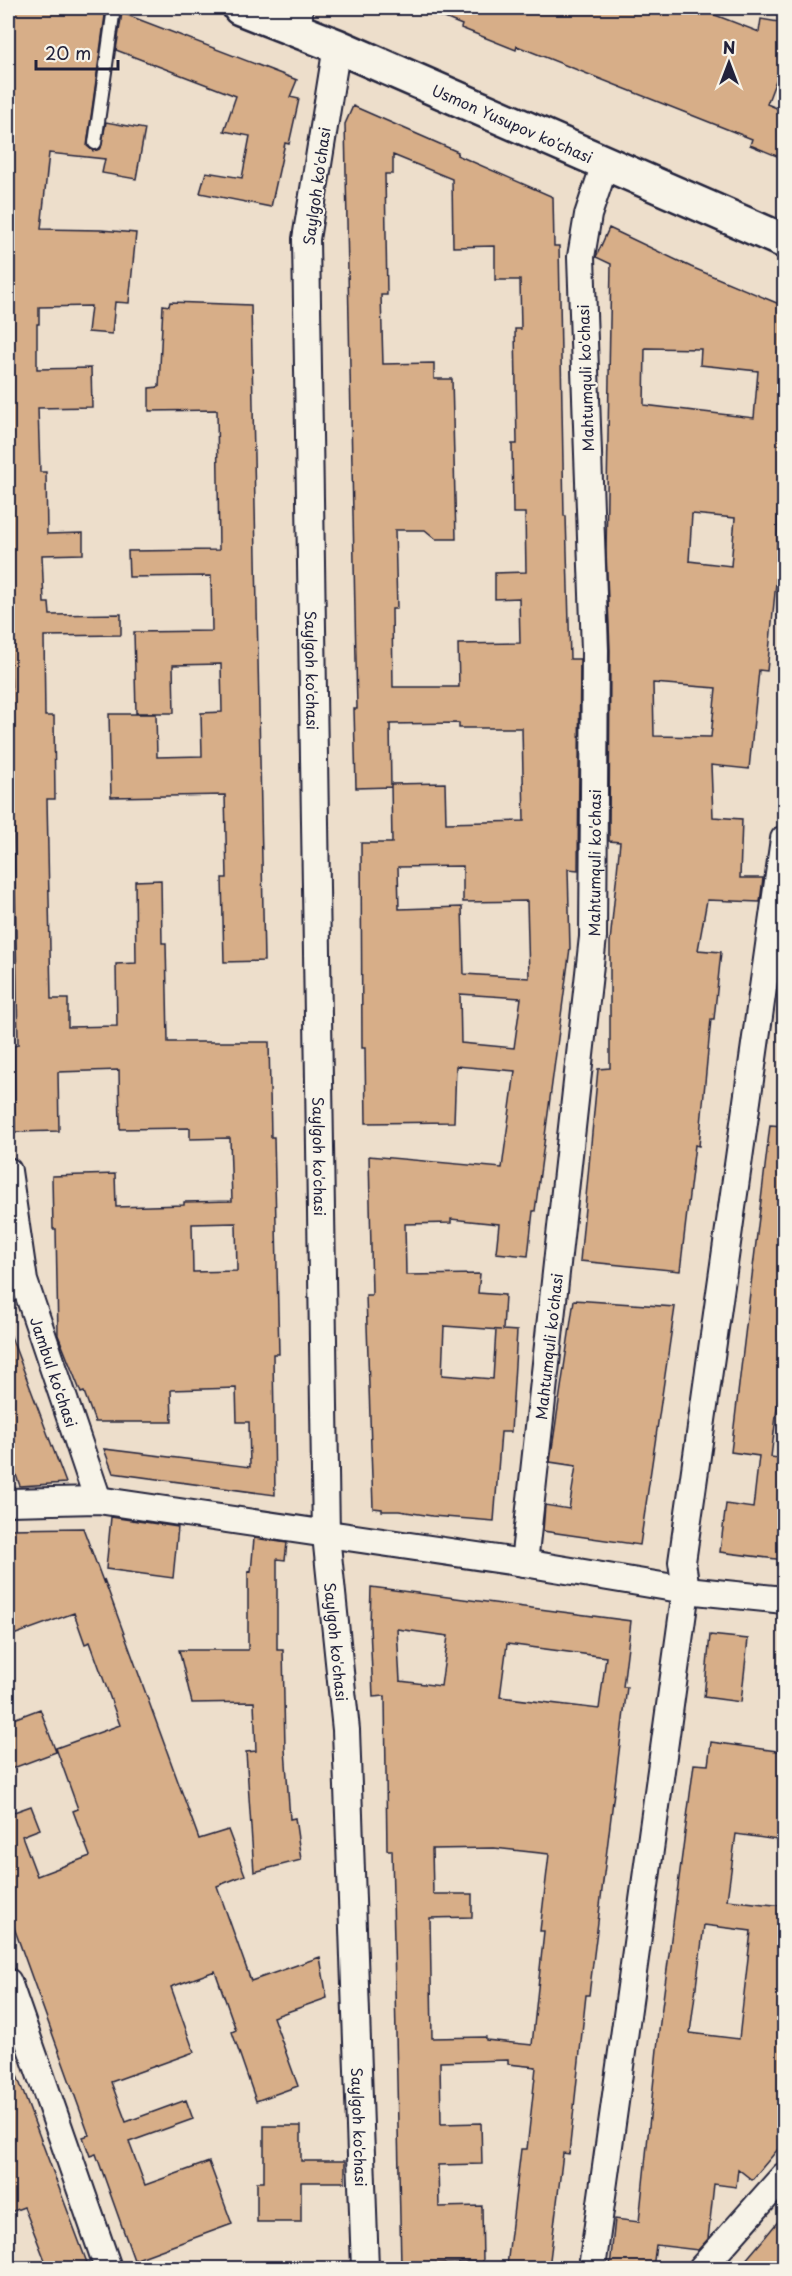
<svg xmlns="http://www.w3.org/2000/svg" width="792" height="2276" viewBox="0 0 792 2276" font-family="'Playpen Sans',sans-serif">
	<style>
		.building { fill: #d7ae88; stroke: #22223b; stroke-width: 1.5; fill-rule: evenodd }
		.lines { fill: none; stroke-linecap: round; stroke-linejoin: round }
		.service-casing { stroke: #22223b; stroke-width: 16 }
		.minor-casing { stroke: #22223b; stroke-width: 30 }
		.secondary-casing { stroke: #22223b; stroke-width: 38 }
		.service { stroke: #f7f3e8; stroke-width: 12 }
		.minor { stroke: #f7f3e8; stroke-width: 26 }
		.secondary { stroke: #f7f3e8; stroke-width: 33 }
		.labels { text-anchor: middle; dominant-baseline: central; stroke-width: 4.5; stroke-linejoin: round; paint-order: stroke }
		.street-label { font-size: 15px; fill: #22223b; stroke: #f7f3e8 }
	</style>
	<rect width="100%" height="100%" fill="#eddecb"/>
	<filter id="ink" filterUnits="userSpaceOnUse"><feTurbulence type="fractalNoise" baseFrequency=".0167" numOctaves="2"/><feDisplacementMap in="SourceGraphic" scale="12" xChannelSelector="R" yChannelSelector="G"/><feConvolveMatrix kernelMatrix="1 2 1 2 8 2 1 2 1" color-interpolation-filters="sRGB"/></filter>
	<g filter="url(#ink)">
		<!-- building -->
		<path class="building" d="M8,8H106L87,146L93,151L101,148L106,122L145,129L136,179L102,173L105,159L49,153L41,229L101,230L136,233L129,303L115,302L112,334L88,332L91,306L39,307V324H37V369L91,368L92,407L38,408L40,472H46L47,534L83,533V554L42,555L44,603H49L50,615L121,614V635L44,636L45,716H54L55,799H47L51,999H68V1027L117,1026L116,964L136,963L135,881L161,880L162,943H166L168,1042H269L271,1137H274L279,1354H273L275,1495L113,1473L104,1449L250,1467L249,1422H237L236,1388L171,1390L172,1422H95L84,1392L81,1393L58,1335L56,1229H53L52,1176L115,1174L116,1207L184,1205V1202L232,1201L230,1138L190,1139V1128L120,1129L119,1070L58,1072L59,1131L15,1132L14,1046L18,1045L8,496ZM236,1223L237,1271L193,1272L192,1224Z
			M420,8H697L759,32L761,19L784,23V59L767,104L784,111V159L750,145L752,139L517,46L516,50L461,28L462,25Z
			M122,13L297,80L290,97L299,99L289,144L285,143L271,207L200,193L206,172L242,178L250,136L224,131L236,96L116,50Z
			M353,106L458,152L457,155L553,197L554,246H559L564,516H566L570,659H580L578,870L568,869L570,948L535,1211H533L528,1256L496,1253L499,1224L451,1219V1223L405,1224L406,1275L480,1274L478,1293L505,1295L503,1330L517,1331L511,1432H501L494,1521L432,1516L399,1511H382V1509L373,1508L366,1295H372L369,1156L502,1168L515,1071L456,1066L454,1122L366,1123L365,1048H362L361,843H392L391,784L445,783L446,823L524,821L522,728H459V723L390,724L391,787L356,788L354,709H357L345,124ZM393,155L452,179L453,247L495,246V280H520L521,329H515L517,444H512L513,513H525L526,572L495,573V599L519,598L520,643L458,644L459,687H393L392,609H397L395,530H425L436,539H456L452,379H434V363L383,364L381,295H387L385,174H393ZM463,866V902L527,901L529,978L464,974L462,907L399,909L398,867ZM460,994L521,998L514,1048L461,1043ZM444,1326L501,1330H496L493,1379L442,1375Z
			M609,228L691,267L784,306V443L778,502L776,583L767,671L759,670L749,769L711,765L713,817L742,819L740,878H763L760,902L707,900L698,950L721,952L714,1019H711L699,1146L695,1145L680,1271L580,1261L598,1069L610,1068V942L620,842L609,841L610,650L606,551L611,264L596,257ZM645,348L701,349L700,365L758,371L754,418L644,405ZM692,514L735,518L731,566L689,561ZM653,683L716,688L711,737L654,736Z
			M170,302L251,305L264,961L224,962L222,878H227L225,795L111,797L109,714H156L157,757L202,756L201,713L222,712L221,664L173,665L174,713H136L134,632L212,631L211,576L129,577L128,551L219,550L217,410L149,411V388L159,387L163,305L169,306Z
			M770,1125L784,1126V1392H779L771,1457L784,1459V1560L720,1552L726,1504L753,1508L759,1456L731,1452Z
			M574,1300L675,1307L640,1545L543,1531L545,1505L569,1509L576,1466L550,1462Z
			M8,1334H10L66,1483L20,1486L8,1453Z
			M111,1517L178,1527L173,1578L106,1569Z
			M83,1528L104,1584V1579L199,1839L228,1830L245,1875L217,1886L251,1981L320,1957L327,1998L273,2017L298,2086L256,2101L232,2032L236,2030L215,1971L171,1987L194,2052L111,2082L126,2122L186,2100L193,2119L129,2142L145,2185L209,2162L232,2224L134,2260L96,2154L90,2156L83,2137L89,2135L8,1911V1804L10,1803L14,1812L31,1806L40,1829L22,1836L37,1876L90,1856L73,1811L78,1809L56,1748L120,1725L90,1642L85,1644L74,1613L8,1637V1529Z
			M254,1538L287,1543L285,1560L277,1559V1650H283L285,1749L290,1819L295,1818L301,1860L254,1872L246,1752L256,1751L254,1702L192,1703L179,1650H248V1571L251,1572Z
			M371,1587L631,1621L623,1687H627L589,1995H586L569,2154L563,2153L549,2268L507,2266L521,2149H527L536,2067L508,2064V2060L440,2062L441,2124L481,2123L482,2164L438,2165L439,2207L482,2206L483,2262L401,2264L392,1850H387L385,1696L373,1697L370,1626ZM397,1629L448,1636L441,1686L400,1681ZM507,1644L606,1657L599,1709L500,1697ZM494,1848L549,1854L540,1931H544L532,2045L486,2040V2037L432,2038L430,1918L472,1917V1894H433L432,1849Z
			M710,1635L748,1639L741,1702L704,1697Z
			M40,1709L56,1752L8,1770V1721Z
			M711,1742L784,1752V1841L736,1834L727,1900L784,1906V2142L752,2180L738,2169L736,2187L714,2184L708,2239L698,2250L656,2245L653,2268L610,2267L615,2219L639,2222L659,2030L694,1764L708,1765ZM704,1925L751,1931L739,2039L690,2033Z
			M8,2057H10L89,2268H48L24,2207L8,2213Z
			M264,2126H301V2161H345V2182H301V2222H257V2182H264Z
			M784,2214V2268H739L762,2241Z"/>
		<g class="lines">
			<!-- service casing -->
			<g class="service-casing">
				<path id="service" d="M95,143L114,8"/>
			</g>
			<!-- minor casing -->
			<g class="minor-casing">
				<g id="minor">
					<path d="M299,8V31"/>
					<path id="s1" d="M337,46L306,239L326,1535L346,1730L365,2268"/>
					<path id="s2" d="M8,1171L24,1281L98,1500"/>
					<path d="M8,1502L98,1500L524,1563L686,1590L784,1600"/>
					<path id="s3" d="M524,1563L593,937L595,650L581,257L588,215L605,164"/>
					<path d="M8,1982L108,2268"/>
					<path d="M592,2268L686,1590L682,1562L784,839"/>
					<path d="M702,2268L784,2176"/>
				</g>
			</g>
			<!-- secondary casing -->
			<g class="secondary-casing">
				<g id="secondary">
					<path id="s4" d="M240,8L337,46L784,241"/>
				</g>
			</g>
			<!-- service -->
			<use href="#service" class="service"/>
			<!-- minor -->
			<use href="#minor" class="minor"/>
			<!-- secondary -->
			<use href="#secondary" class="secondary"/>
		</g>
	</g>
	<g class="labels">
		<!-- street labels -->
		<g class="street-label">
			<text stroke="none"><textPath href="#s4" startOffset="296">Usmon Yusupov ko'chasi</textPath></text>
			<text transform="translate(316 186) rotate(-82)">Saylgoh ko'chasi</text>
			<text transform="translate(585 378) rotate(-92)">Mahtumquli ko'chasi</text>
			<text stroke="none"><textPath href="#s1" startOffset="627">Saylgoh ko'chasi</textPath></text>
			<text stroke="none"><textPath href="#s3" startOffset="704">Mahtumquli ko'chasi</textPath></text>
			<text stroke="none"><textPath href="#s1" startOffset="1113">Saylgoh ko'chasi</textPath></text>
			<text stroke="none"><textPath href="#s3" startOffset="218">Mahtumquli ko'chasi</textPath></text>
			<text stroke="none"><textPath href="#s2" startOffset="207">Jambul ko'chasi</textPath></text>
			<text stroke="none"><textPath href="#s1" startOffset="1599">Saylgoh ko'chasi</textPath></text>
			<text stroke="none"><textPath href="#s1" startOffset="2085">Saylgoh ko'chasi</textPath></text>
		</g>
	</g>
	<!-- margin -->
	<rect width="792" height="2276" fill="none" stroke="#f7f3e8" stroke-width="30"/>
	<rect x="15" y="15" width="762" height="2246" fill="none" stroke="#22223b" stroke-width="2" filter="url(#ink)"/>
	<!-- north arrow -->
	<g transform="translate(729 63)" stroke="#f7f3e8" stroke-width="4.5" paint-order="stroke">
	<path d="M0-4.5L10 22L0 15L-10 22Z" fill="#22223b"/>
	<text y="-9" font-size="16" font-weight="bold" text-anchor="middle" fill="#22223b">N</text>
	</g>
	<!-- scale -->
	<path d="M36 60v9h82v-9" fill="none" stroke="#22223b" stroke-width="3"/>
	<text x="45" y="60" font-size="18" fill="#22223b" stroke="#f7f3e8" stroke-width="4.5" paint-order="stroke">20 m</text>
</svg>
